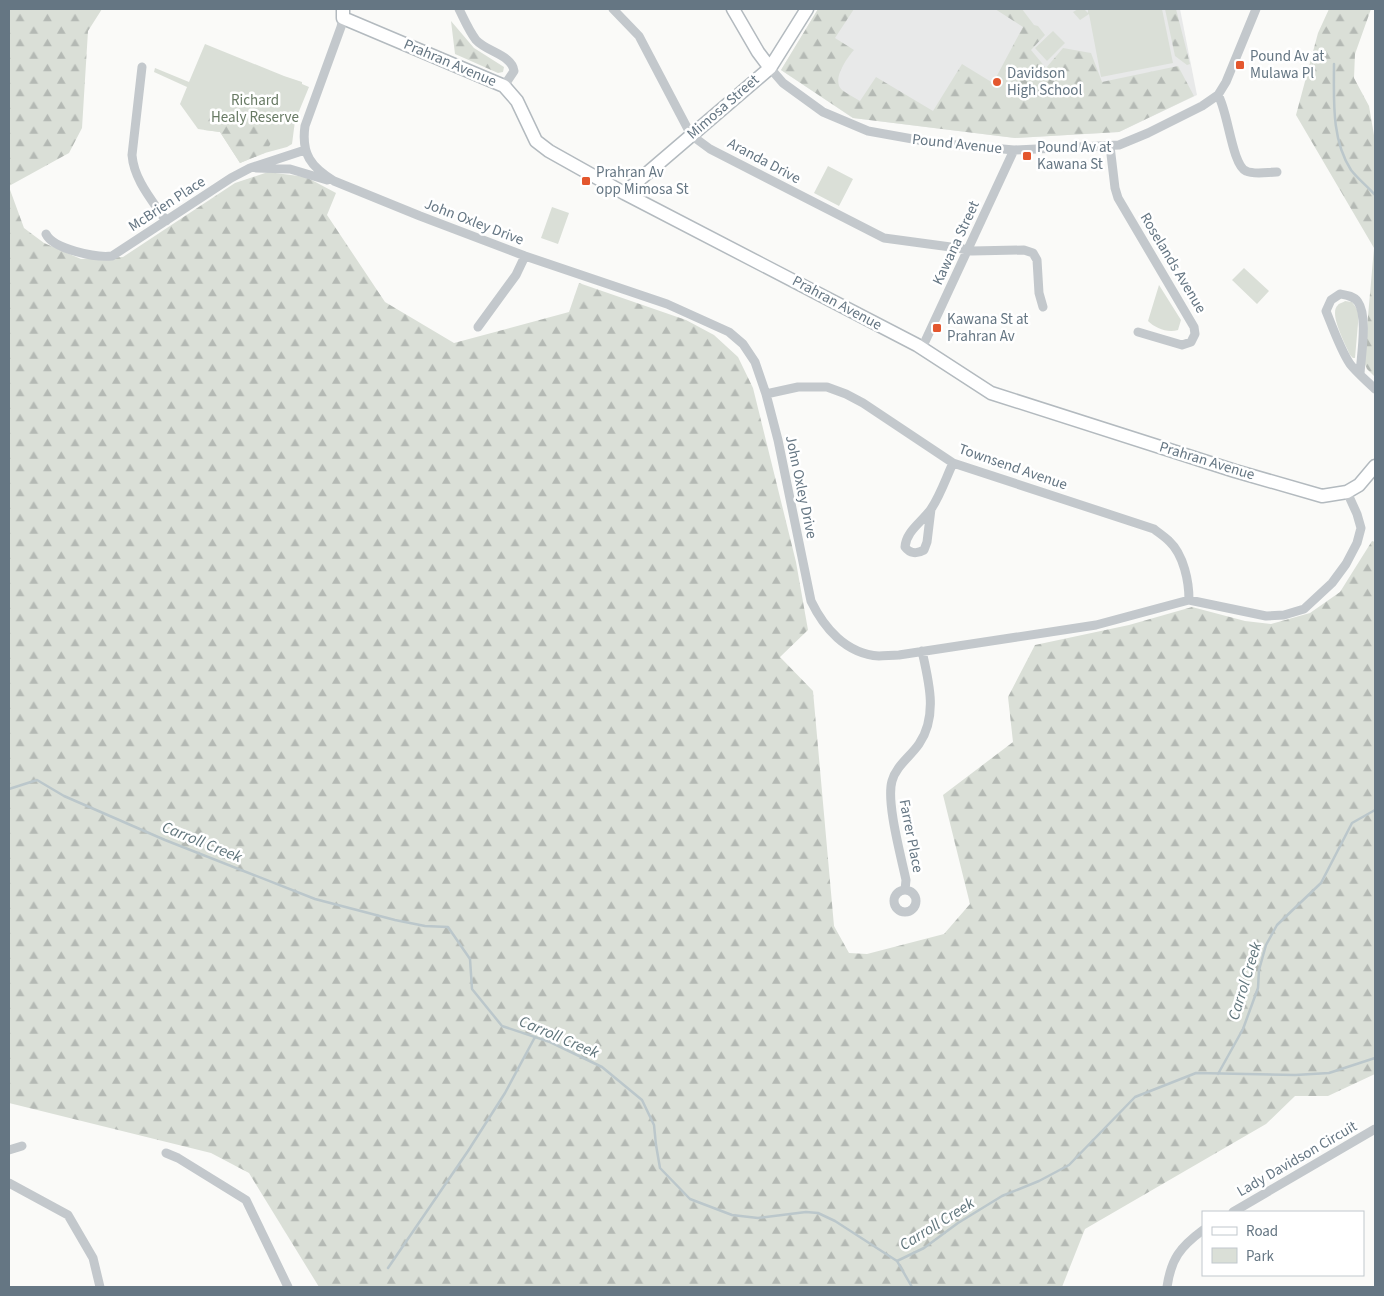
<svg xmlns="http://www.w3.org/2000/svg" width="1384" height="1296" viewBox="0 0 1384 1296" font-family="'Source Sans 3',sans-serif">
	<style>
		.built { fill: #e8e9e9 }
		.green { fill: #dadfd7 }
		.forest { fill: url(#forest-firs) }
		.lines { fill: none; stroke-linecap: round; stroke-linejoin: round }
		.stream { stroke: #bbc7cb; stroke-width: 2.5 }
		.secondary-casing { stroke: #b3babf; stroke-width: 15 }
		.street { stroke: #c3c8cc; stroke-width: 9 }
		.secondary { stroke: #fff; stroke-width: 12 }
		.poi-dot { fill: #e4572e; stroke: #fff; stroke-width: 2 }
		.labels { text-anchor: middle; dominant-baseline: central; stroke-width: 5; stroke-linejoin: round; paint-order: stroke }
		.poi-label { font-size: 15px; fill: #657683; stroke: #fff; text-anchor: start }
		.street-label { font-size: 15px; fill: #657683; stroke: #fff }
		.park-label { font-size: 15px; fill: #687a64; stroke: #fff }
		.water-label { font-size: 16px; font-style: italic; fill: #60757c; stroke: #fff }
	</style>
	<defs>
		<pattern id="forest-firs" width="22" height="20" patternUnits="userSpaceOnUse" patternTransform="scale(1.25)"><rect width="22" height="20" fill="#dadfd7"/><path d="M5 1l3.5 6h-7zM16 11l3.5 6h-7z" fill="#b4b9b4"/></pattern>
	</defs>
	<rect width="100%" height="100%" fill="#fafaf8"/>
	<!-- built -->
	<path class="built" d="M818,9H1180L1197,95L1119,132L1015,138L853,118L781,70Z"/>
	<!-- green -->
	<path class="green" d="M1078,9H1084L1088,13V9H1162L1173,63L1101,77L1089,14L1080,20L1073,12Z
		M1053,31L1065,43L1047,61L1035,48Z
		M205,44L284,76L302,82V84L309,87L295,121L292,144L287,147L261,154L240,163L220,132L198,129L180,104L187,87L154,72L155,68L189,82Z
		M828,166L853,179L839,206L814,193Z
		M552,207L569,213L558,244L541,238Z
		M1244,268L1269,291L1257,304L1232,280Z
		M1159,285L1181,320L1178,330C1167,333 1155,328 1148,321Z
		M1345,301L1352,302L1359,312L1355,358H1353L1350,355C1346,345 1328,313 1338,305C1338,304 1344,302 1345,301Z"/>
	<!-- forest -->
	<path class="forest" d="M9,9H102L88,31L82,128L69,153L9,186Z
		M818,9H854L835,38L854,50C847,58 831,80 842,90C847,94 854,97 860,101L876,77L933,111L962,64L993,83L1023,27L995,9H1022L1034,25L1038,26L1045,35L1031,50L1046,68L1063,48L1091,53L1102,82L1178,66L1194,96L1119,132L1015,138L853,118L781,70Z
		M1165,9H1176L1190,64L1187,65L1175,56Z
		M1329,9H1371L1355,54L1354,78L1369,106L1375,141V377L1367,369L1364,362L1374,248L1296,115L1318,33Z
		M451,21L474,48L504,67L503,72L498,73L455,54Z
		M208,117L251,124L274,138L265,153L240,163L220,132L204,130L203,122Z
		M268,172L306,177L336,193L327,215L385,302L454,343L569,312L579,283L686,320L714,335L738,357L753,388L796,562L808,630L780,657L813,691L834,926L849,953L867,954L944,934L970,904L943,795L1013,742L1008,697L1035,645L1129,625L1192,607L1245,621L1271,624L1310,613L1340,592L1372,541L1375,542V1074L1328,1096H1295L1266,1124L1085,1229L1062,1287H319L249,1173L211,1153L9,1103V187L24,228L44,243L81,259L123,257L235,183Z"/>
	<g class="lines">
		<!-- stream -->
		<path class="stream" d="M1334,64C1334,99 1331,139 1351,170C1358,179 1368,187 1375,195
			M9,789L37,780L64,796L165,840L315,899L395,920L425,926L448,927L470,959L472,989L502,1026L550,1042L602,1067L642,1100L654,1125L656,1145L660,1168L690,1199L732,1215L758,1218L806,1212L818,1213L835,1221L897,1261L924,1248L958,1223L1002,1196L1039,1181L1069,1165L1135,1097L1196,1073L1295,1075L1329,1073L1375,1058
			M1218,1074L1243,1029L1258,988L1259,970L1266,945L1277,925L1321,883L1352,823L1375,810
			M897,1261L912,1287
			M388,1268L468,1151L505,1093L535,1037"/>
		<!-- secondary casing -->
		<g class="secondary-casing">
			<path id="secondary" d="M343,9V18L504,86L517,101L536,141L549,151L624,193L917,345L991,393L1235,471L1322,496L1347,492L1359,485L1375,466
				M733,9L758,52L770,68
				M624,193L770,68L807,9"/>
		</g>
		<!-- street -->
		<path class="street" d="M459,9C464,19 469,31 476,40C487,52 512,55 514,71L504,86
			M613,9L639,36L691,135L710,149L884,238L958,248L972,251L1024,250L1033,253L1037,260L1039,293L1043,307
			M343,18L341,27L305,126C301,154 311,167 334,181L420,216L525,256L667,304L729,332L743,344L755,362L766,394L778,440L811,601C824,628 846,654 879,656C885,656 892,655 899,655L1096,625L1189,600L1266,616L1284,615L1304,609L1332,583L1346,564L1357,543L1361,528L1357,514L1347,492
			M142,67L132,155C134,180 152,200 166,221
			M770,68L783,83L823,112L868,131L935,143L1014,150L1119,145L1148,133L1202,106L1218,95L1226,82L1256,9
			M1218,95C1228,111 1232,165 1246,171C1254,175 1268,172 1277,172
			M1110,146L1115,188L1118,198L1194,327L1195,334L1191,342L1182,345L1138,332
			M256,168L290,169L327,180
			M46,234C53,249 96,258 112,256L231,178L250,168L305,150
			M478,327L516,275L525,256
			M922,348L1014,150
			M1360,374C1361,356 1368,316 1358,302C1354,296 1346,295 1340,294L1331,300L1326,311C1332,326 1341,351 1350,364C1357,373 1367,381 1375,389
			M766,394L798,387H827L846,394L863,403L953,463L1154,529C1159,533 1165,537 1169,541C1184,555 1189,582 1189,600
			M931,509L927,542L924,550C917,554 910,554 905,547C906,531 922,522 931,509C940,496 946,478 953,463
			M894 901a11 11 0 1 1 22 0a11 11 0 1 1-22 0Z
			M905,890L906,880C901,856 886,802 892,781C896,766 910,757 919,744C938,716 929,682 922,651
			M9,1150L22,1146
			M166,1153L178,1158L246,1200L288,1287
			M9,1183L68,1215L93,1258L100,1287
			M1233,1212L1375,1129
			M1167,1287C1171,1259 1180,1247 1203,1230"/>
		<!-- secondary -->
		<use href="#secondary" class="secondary"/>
	</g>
	<!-- markers -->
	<g class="poi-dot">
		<rect x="1235" y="60" width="10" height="10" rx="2.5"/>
		<circle cx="997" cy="82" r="5"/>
		<rect x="1022" y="151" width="10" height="10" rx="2.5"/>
		<rect x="581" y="176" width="10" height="10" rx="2.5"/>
		<rect x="932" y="323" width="10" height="10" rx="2.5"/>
	</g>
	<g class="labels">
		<!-- poi labels -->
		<g class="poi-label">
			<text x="1250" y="56">Pound Av at<tspan x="1250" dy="17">Mulawa Pl</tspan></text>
			<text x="1007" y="73">Davidson<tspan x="1007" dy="17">High School</tspan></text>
			<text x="1037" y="147">Pound Av at<tspan x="1037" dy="17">Kawana St</tspan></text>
			<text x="596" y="172">Prahran Av<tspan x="596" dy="17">opp Mimosa St</tspan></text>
			<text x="947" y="319">Kawana St at<tspan x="947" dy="17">Prahran Av</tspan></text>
		</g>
		<!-- street labels -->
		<g class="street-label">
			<text transform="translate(450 63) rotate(23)">Prahran Avenue</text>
			<text transform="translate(723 107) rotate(-41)">Mimosa Street</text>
			<text transform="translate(957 144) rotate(6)">Pound Avenue</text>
			<text transform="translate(764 161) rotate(28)">Aranda Drive</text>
			<text transform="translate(167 204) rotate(-33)">McBrien Place</text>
			<text transform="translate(474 222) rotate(21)">John Oxley Drive</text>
			<text transform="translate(956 243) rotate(-65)">Kawana Street</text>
			<text transform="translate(1173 263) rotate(59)">Roselands Avenue</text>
			<text transform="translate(837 303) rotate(28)">Prahran Avenue</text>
			<text transform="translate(1207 461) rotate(17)">Prahran Avenue</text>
			<text transform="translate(1013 467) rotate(19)">Townsend Avenue</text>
			<text transform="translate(801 487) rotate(78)">John Oxley Drive</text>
			<text transform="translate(911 836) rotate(79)">Farrer Place</text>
			<text transform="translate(1297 1159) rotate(-30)">Lady Davidson Circuit</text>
		</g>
		<!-- park labels -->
		<g class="park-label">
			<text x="255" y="100">Richard<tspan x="255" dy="17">Healy Reserve</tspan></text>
		</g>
		<!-- water labels -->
		<g class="water-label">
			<text transform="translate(202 842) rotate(22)">Carroll Creek</text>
			<text transform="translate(1245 981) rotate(-73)">Carrol Creek</text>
			<text transform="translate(559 1037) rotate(23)">Carroll Creek</text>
			<text transform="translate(937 1224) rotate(-32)">Carroll Creek</text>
		</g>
	</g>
	<!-- border -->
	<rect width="1384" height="1296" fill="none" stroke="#657683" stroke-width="20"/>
	<!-- legend -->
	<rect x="1202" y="1211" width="162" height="65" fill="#ffffff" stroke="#c1c8cd"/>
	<rect x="1212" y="1227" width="25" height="8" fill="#ffffff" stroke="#c1c8cd"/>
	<text x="1246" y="1236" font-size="15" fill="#657683">Road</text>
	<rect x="1212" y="1248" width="25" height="15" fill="#dadfd7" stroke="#c1c8cd"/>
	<text x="1246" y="1261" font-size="15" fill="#657683">Park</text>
</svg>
